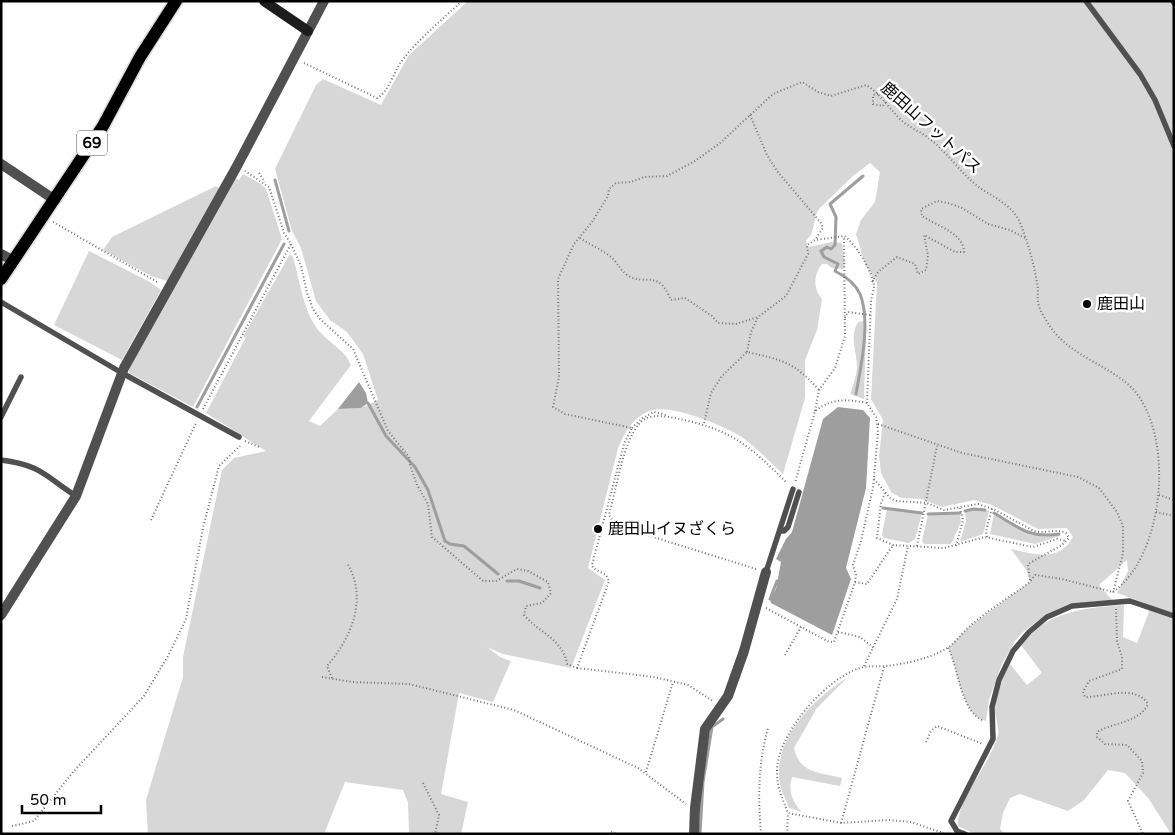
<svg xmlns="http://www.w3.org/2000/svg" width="1175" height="835" viewBox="0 0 1175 835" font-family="'Varela Round','Noto Sans JP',sans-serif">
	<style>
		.green { fill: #d7d7d7 }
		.water { fill: #9e9e9e }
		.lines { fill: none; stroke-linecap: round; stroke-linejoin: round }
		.stream { stroke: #9e9e9e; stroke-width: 3 }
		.primary-casing { stroke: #dbdbdb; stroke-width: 15 }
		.path { stroke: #727272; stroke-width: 2; stroke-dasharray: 1 2.5; stroke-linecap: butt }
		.lane { stroke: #505050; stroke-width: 5.5 }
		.street { stroke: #505050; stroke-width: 10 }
		.secondary { stroke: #1d1d1d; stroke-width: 10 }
		.primary { stroke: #000; stroke-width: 12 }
		.poi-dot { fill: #000; stroke: #fff; stroke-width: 2 }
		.labels { text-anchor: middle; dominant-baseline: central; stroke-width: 5; stroke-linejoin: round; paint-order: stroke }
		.shield { fill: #fff; stroke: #4c4c4c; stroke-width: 1 }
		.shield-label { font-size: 15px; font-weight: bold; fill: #000 }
		.street-label { font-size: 16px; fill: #000; stroke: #fff }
		.poi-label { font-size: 16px; fill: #000; stroke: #fff; text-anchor: start }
	</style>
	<rect width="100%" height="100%" fill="#fff"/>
	<!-- green -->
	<path class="green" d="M468,1H1174V834H1171L1149,799L1125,773L1108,770L1084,800L1068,811L1020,794L1010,798L1003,813L1000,829L1005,834H975L958,826C957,799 990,765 998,735C999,727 996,719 995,712C995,695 1003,678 1010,664L1027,685L1042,673L1021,645C1047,611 1084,608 1124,605L1123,637L1137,643L1149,612L1145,603L1117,593L1128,571L1127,560L1099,585L1112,600L1069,604L1047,614L1023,632L1015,641L1001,666L989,700L986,721C961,716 958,667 948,648L969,627L1030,582L1027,571L1011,549C1034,554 1059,563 1073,537L1067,528L1038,529L992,505L974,500L942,507L922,499L901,498L891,492L881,473L879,456L883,420L871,399L877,283L865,264L856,234L861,220L875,202L880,172L870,163L853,176L819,209C811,221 818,228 806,241L808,247L832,242L842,243L845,264L843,269L832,268L827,264H822C813,275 813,289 822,299L817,330L805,360V398L783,474C769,461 756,447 740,436C722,425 674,405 653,410C634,415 625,432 618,448L588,568L605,580L571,668L503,654L487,647L500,657L511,661L493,702L459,693L441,794L468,802L461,834H409L408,803L403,790L345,782L324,834H148L146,800L183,677V657L222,470L234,458L266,451L206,413L245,339L244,335L290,254L293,257C300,281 303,311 319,331C329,343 345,350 351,365L309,421L320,426L338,409L361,408L378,400L363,354L347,332L330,320L316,301L301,248L292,231L275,169L316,85L323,79L381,105L409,55Z
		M243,174L261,184L266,189L282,239L193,407L129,373V369L234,177L239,180Z
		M216,186L221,189L167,281L151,276L103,250L112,237Z
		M89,251L150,282L161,290L122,360L54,325Z
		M866,321L864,399L850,394C853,386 856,377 857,368C857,351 849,337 858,322Z
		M887,508L922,513L915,539L909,543L884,538L882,535Z
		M974,509L989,511L983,534L960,542L966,521L965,511Z
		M960,513L961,522L951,544H924L922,541L928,514Z
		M994,513C1018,527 1030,539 1059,534L1060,536L1035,544L990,534Z
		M848,677L817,708L794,748C800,774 819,772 842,778L840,786L792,777C788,791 792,802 802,812L789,808C785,798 779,787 779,775C778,733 815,698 848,677Z"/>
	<!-- water -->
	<path class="water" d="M359,382L366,393L368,403L361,408L338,409Z
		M838,407L863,410L870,418L866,488L846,568L851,579L832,635L771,603L770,599L776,589L781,562L776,559L786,539L792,532L823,419Z"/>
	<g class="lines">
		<!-- stream -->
		<path class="stream" d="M275,180L289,231
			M856,394C861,366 871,321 860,294C855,283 845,276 835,271L838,264L824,257L821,251L827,247L831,249L835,245L836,217L830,204L863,176
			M368,403L386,436L415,467L428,490L445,541L450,544L464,546L498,574
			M197,407L284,244
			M883,508L922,513
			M965,511L974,509L985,510
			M994,513C1018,527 1030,539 1059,534
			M928,514L960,513
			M507,581H519L540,588
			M770,599L777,581H782
			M700,834L703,782L712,727L723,719"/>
		<!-- primary casing -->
		<g class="primary-casing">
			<path id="primary" d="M1,279L103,126L140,57L176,1"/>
		</g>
		<!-- path -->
		<path class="path" d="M304,63L377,98C388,93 394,72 401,62C418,39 441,21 462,1
			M878,94L873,95V104L883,106L886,101
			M750,115L767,155L777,171L821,223L823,228L815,240
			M259,173L265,182
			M53,222L159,283
			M580,238C590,245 606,251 614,260C619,266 621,270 627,275C646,287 658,268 671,300L685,298L712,316L718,323L736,324L758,317
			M291,244L301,266L307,293L313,309L320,319L353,349L388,431L409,457L410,465L417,485L428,504L432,537L483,581H496L517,569L528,571L548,582L551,593L542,603L526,606L524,615C539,633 563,639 567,664L577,668L609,581L606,575L593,568L592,565L624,444L632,428L565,414L553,407L559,377L558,279L574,244L592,222L608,196L609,189L616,183L631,182L644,177L667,176L695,161L720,143L773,94L802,82L818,92L831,96L866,85L869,87C882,96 889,108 900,119C909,128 922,132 931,140C949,154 962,175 980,188C995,198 1014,206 1021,225C1028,243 1034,264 1037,283C1039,289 1037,295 1038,302C1039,310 1045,318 1049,325C1069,356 1108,364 1133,389C1175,436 1165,555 1113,592L1062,579L1035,575L1030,582C1010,597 988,610 969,627C961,634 954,645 944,650C927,659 905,664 886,666C877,667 868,665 860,668C825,679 776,735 777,773C777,787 783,800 788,813L841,823L889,820L911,822L946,834
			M872,282L878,272L897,257L915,264L918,274L926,270L928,256L924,235L955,252H964C964,233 935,225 922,216L921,209L937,201L948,203L962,208L988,224L1010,230L1025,238
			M845,318L848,312L870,315
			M747,352L751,332L758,317L786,296L808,254L807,245L815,240L844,236C855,243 873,272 874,286C874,291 871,297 871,302L867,403
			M203,409L291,244L284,233L269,187L245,171
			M815,411L819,390L835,368L845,336L844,236
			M704,423L711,393L722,376L747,352C783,360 794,362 819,390
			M878,424L962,453L1078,477L1099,488L1117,512L1123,526V553L1113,593
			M632,428L641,419L654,412L666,415
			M245,441L259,447
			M874,479L891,499L897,501L927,503L944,510L978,504L995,510L1034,531C1045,534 1057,528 1066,533L1069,538L1062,545L1028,564L1030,582
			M885,493L881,503L877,538L893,545L944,548L985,537L1033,547L1057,539L1067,541
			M1159,495L1174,500
			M1156,512L1174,516
			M151,520L196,423
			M987,537L986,531L992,508
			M917,546L937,446
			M956,546L963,520L960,508
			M756,569L615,525L609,515L610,511C617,486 623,443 639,424C648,413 663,416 675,418C730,429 748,444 787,483
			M855,582L867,584L893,545
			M766,608L829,642H834L855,582L856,575L853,565L861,541L873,488L878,432L876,417L867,403C847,399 832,398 815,411L795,483
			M1116,609L1117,641L1122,657V669L1089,681L1083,692L1085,697C1106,697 1135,684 1148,704C1139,723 1114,722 1097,732V737L1105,744L1127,745L1142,761L1143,773L1128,801L1143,834
			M838,632L860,637L874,648
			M948,648C959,668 960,712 984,721
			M785,655L801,627
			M864,666L897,599L908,546
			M577,668L654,677L688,685L713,701
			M322,677L352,682L409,684L514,710L638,768L686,804
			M332,678L327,666C352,637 368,598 347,563
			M926,742L931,731L937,726L983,744
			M646,772L673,682
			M423,783L439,815L435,834
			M841,823L884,667
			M12,826L34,821L73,772L144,696L168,656L186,619L203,528L219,466L240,446
			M611,832L619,834
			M761,834C758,797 758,764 768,728
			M787,834L788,814"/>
		<!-- lane -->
		<path class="lane" d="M1086,1L1140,74L1155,100L1174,146
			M1173,1L1174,3
			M1,302L122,373L239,437
			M1,417L21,377
			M1,460C41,465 45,476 76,496
			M780,531H784L788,527L799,492
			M766,572L793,489
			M965,834L957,831L951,821L993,739L992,707L999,680L1013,651L1029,632L1047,617L1072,606L1130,601L1174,616"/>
		<!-- street -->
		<path class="street" d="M1,164L55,200
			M1,254L14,261
			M1,615L76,496L124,368L237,166L324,1
			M694,834L695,808L705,729L728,696L744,651L766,572"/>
		<!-- secondary -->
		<path class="secondary" d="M264,1L308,31"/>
		<!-- primary -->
		<use href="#primary" class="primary"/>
	</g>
	<!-- markers -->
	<g class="poi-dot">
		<circle cx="1087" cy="304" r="5"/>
		<circle cx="598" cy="529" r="5"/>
	</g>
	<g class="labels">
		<!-- shield labels -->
		<rect class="shield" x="77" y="130.5" width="30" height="25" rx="4"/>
		<g class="shield-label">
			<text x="92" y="143">69</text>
		</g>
		<!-- street labels -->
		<g class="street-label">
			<text transform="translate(931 128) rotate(42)">鹿田山フットパス</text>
		</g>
		<!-- poi labels -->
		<g class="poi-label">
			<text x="1097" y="304">鹿田山</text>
			<text x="608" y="529">鹿田山イヌざくら</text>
		</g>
	</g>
	<!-- border -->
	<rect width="1175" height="835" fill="none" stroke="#000000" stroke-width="5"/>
	<!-- scale -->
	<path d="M22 805v8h79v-8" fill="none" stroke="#000000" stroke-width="2.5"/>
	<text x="30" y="805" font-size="15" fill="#000000" stroke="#ffffff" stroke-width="4" paint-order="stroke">50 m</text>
</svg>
